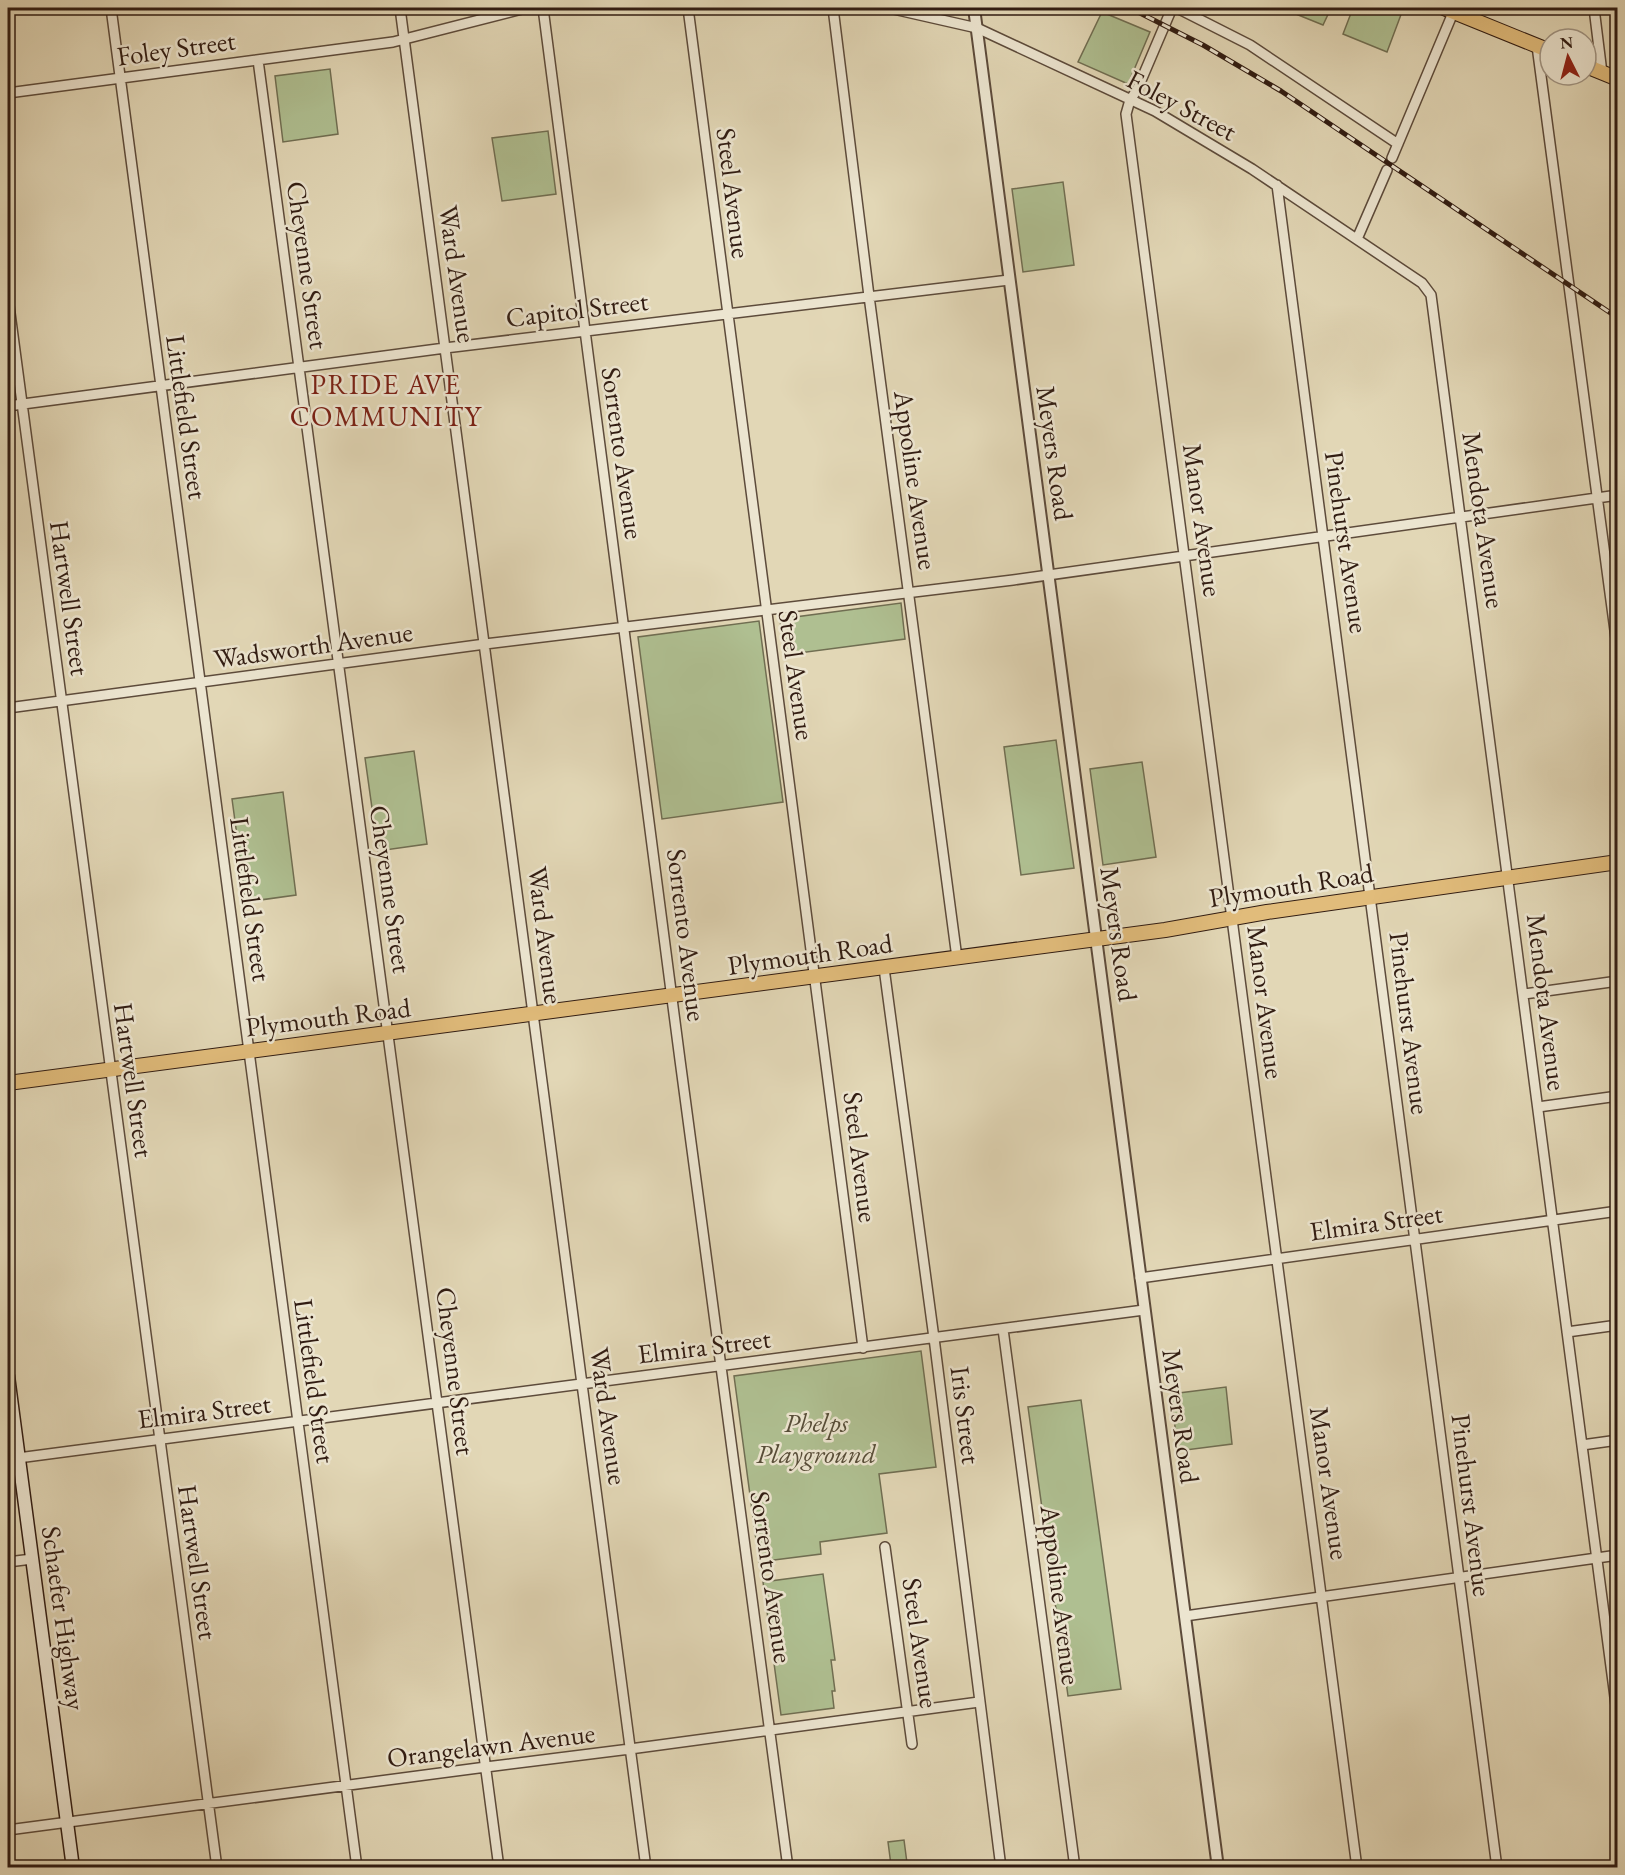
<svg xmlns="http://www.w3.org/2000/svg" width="1625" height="1875" viewBox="0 0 1625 1875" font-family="'EB Garamond',serif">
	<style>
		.green { fill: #afbf91; stroke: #706e52; stroke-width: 1.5 }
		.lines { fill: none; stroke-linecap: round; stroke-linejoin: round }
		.minor-casing { stroke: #5d4b3b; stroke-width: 12 }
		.tertiary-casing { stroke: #5d4b3b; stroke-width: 14 }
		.secondary-casing { stroke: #311c12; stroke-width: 15 }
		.primary-casing { stroke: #311c12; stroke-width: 16 }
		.minor { stroke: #ece5d0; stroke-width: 9 }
		.tertiary { stroke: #ece5d0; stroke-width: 10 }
		.secondary { stroke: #ece5d0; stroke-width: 12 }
		.primary { stroke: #e1bc7b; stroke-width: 14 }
		.rail-casing { stroke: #311c12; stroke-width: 5 }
		.rail { stroke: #ece5d0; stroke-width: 3; stroke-dasharray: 9; stroke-linecap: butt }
		.labels { text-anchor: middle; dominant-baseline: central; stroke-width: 5; stroke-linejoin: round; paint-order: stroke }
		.street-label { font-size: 27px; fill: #311c12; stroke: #ece5d0 }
		.park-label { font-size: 27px; font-style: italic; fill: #574d38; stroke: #ece5d0 }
		.neighbourhood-label { font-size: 28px; letter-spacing: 1.5px; fill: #7a1f14; stroke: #ece5d0 }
	</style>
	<rect width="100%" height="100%" fill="#e2d7b6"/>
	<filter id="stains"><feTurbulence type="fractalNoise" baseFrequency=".00333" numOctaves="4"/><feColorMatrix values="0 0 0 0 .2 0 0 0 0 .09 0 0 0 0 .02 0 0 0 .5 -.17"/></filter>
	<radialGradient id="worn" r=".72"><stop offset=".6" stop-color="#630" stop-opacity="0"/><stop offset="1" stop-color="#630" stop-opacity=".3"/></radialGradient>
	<!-- green -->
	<path class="green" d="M1281,8H1331L1323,25Z
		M1353,8H1391L1402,12L1387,52L1343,34Z
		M1102,12L1150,32L1128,84L1078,62Z
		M330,69L338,134L283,142L275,76Z
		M548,131L556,194L502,201L492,138Z
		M1063,182L1074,265L1023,272L1012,189Z
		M901,603L905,639L784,655L780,619Z
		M759,621L783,802L662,819L638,637Z
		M1056,740L1074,868L1021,875L1004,747Z
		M414,751L427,844L378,851L365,758Z
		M1142,762L1156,857L1103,865L1090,769Z
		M283,792L296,895L246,902L232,799Z
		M921,1351L936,1467L879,1474L887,1533L820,1542L821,1554L759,1562L734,1376Z
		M1226,1387L1232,1444L1178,1451L1171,1394Z
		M1081,1400L1121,1689L1068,1696L1028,1407Z
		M823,1574L835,1660H831L835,1691H832L834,1708L781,1715L763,1582Z
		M904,1840L907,1863L891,1865L888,1842Z"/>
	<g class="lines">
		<!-- minor casing -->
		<g class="minor-casing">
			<path id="minor" d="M111,8L357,1868
				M400,8L646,1868
				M543,8L680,1060L788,1868
				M688,8L863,1348
				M833,8L869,296L957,958
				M889,8L977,28L1155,111L1252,169L1422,283L1431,295L1618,1720
				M1172,8L1137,90L1130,100L1126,114L1357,1868
				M1177,8L1250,45L1398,144
				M1594,8L1602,73
				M1537,46L1618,653
				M258,60L499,1868
				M8,93L393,42L526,8
				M1392,158L1455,8
				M1277,185L1497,1868
				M1357,239L1387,170
				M8,298L217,1868
				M8,406L445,348L1009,280
				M8,708L485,644L1013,580L1618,495
				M884,968L934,1338L1001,1868
				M1524,994L1618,981
				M1538,1107L1618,1096
				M1140,1278L1618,1211
				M1003,1329L1075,1868
				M1567,1332L1618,1325
				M1582,1445L1618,1440
				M18,1458L1144,1310
				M885,1547L912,1744
				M8,1562L32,1559
				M1185,1616L1618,1555
				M8,1830L486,1767L630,1749L979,1702"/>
		</g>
		<!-- tertiary casing -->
		<g class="tertiary-casing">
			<path id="tertiary" d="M974,8L1218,1868"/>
		</g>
		<!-- secondary casing -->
		<g class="secondary-casing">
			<path id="secondary" d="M8,1376L73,1868"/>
		</g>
		<!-- primary casing -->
		<g class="primary-casing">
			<path id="primary" d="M1444,8L1550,51
				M1586,66L1618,79
				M8,1083L1165,930L1267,912L1618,862"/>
		</g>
		<!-- minor -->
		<use href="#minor" class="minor"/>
		<!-- tertiary -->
		<use href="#tertiary" class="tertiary"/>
		<!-- secondary -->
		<use href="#secondary" class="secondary"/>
		<!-- primary -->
		<use href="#primary" class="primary"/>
		<!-- rail casing -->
		<g class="rail-casing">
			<path id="rail" d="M1130,8L1203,45L1281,91L1618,318"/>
		</g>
		<!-- rail -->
		<use href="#rail" class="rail"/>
	</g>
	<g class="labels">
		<!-- street labels -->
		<g class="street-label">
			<text transform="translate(176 48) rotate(-8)">Foley Street</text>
			<text transform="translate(1182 105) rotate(28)">Foley Street</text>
			<text transform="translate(734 193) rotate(83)">Steel Avenue</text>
			<text transform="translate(308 265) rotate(82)">Cheyenne Street</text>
			<text transform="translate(458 274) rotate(82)">Ward Avenue</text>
			<text transform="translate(577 309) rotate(-7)">Capitol Street</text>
			<text transform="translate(187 417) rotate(82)">Littlefield Street</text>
			<text transform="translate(623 453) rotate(82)">Sorrento Avenue</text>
			<text transform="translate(1055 453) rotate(82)">Meyers Road</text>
			<text transform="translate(916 480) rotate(82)">Appoline Avenue</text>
			<text transform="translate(1203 520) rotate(82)">Manor Avenue</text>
			<text transform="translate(1484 520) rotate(82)">Mendota Avenue</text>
			<text transform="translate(1347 542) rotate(82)">Pinehurst Avenue</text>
			<text transform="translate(70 598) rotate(82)">Hartwell Street</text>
			<text transform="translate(313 645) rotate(-8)">Wadsworth Avenue</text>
			<text transform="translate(797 675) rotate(82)">Steel Avenue</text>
			<text transform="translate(1291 885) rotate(-9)">Plymouth Road</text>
			<text transform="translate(391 889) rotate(82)">Cheyenne Street</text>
			<text transform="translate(251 899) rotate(82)">Littlefield Street</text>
			<text transform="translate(1119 934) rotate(82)">Meyers Road</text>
			<text transform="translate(546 935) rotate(83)">Ward Avenue</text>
			<text transform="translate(687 935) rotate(83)">Sorrento Avenue</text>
			<text transform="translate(810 954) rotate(-8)">Plymouth Road</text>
			<text transform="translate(1266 1002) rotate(83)">Manor Avenue</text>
			<text transform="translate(1547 1002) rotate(83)">Mendota Avenue</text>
			<text transform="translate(328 1017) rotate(-7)">Plymouth Road</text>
			<text transform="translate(1410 1023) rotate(83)">Pinehurst Avenue</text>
			<text transform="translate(134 1080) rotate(82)">Hartwell Street</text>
			<text transform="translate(861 1157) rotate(83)">Steel Avenue</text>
			<text transform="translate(1376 1222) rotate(-8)">Elmira Street</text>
			<text transform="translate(704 1346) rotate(-7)">Elmira Street</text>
			<text transform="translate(456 1371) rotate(83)">Cheyenne Street</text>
			<text transform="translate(315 1381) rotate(82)">Littlefield Street</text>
			<text transform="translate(204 1411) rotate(-7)">Elmira Street</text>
			<text transform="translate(966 1415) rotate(83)">Iris Street</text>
			<text transform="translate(609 1416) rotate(82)">Ward Avenue</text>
			<text transform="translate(1181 1416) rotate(82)">Meyers Road</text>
			<text transform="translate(1330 1483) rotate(82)">Manor Avenue</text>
			<text transform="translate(1472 1505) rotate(83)">Pinehurst Avenue</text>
			<text transform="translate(198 1562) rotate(82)">Hartwell Street</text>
			<text transform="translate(772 1577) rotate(82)">Sorrento Avenue</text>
			<text transform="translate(1061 1595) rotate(83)">Appoline Avenue</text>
			<text transform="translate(64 1618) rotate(82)">Schaefer Highway</text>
			<text transform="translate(921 1643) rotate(82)">Steel Avenue</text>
			<text transform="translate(491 1745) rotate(-7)">Orangelawn Avenue</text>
		</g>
		<!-- park labels -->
		<g class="park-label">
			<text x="816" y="1422">Phelps<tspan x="816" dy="31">Playground</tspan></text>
		</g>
		<!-- neighbourhood labels -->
		<g class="neighbourhood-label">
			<text x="386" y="384">PRIDE AVE<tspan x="386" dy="32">COMMUNITY</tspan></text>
		</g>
	</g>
	<!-- margin -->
	<rect width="1625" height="1875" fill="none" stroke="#e2d7b6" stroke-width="30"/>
	<rect x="9" y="9" width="1607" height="1857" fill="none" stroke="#311c12" stroke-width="3"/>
	<rect x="15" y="15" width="1595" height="1845" fill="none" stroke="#311c12" stroke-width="1.5"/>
	<!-- north arrow -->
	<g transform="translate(1568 57) rotate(354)"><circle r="28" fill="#ece5d0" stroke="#a19584" stroke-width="1.5"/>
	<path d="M0-4.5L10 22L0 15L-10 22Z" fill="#8f2418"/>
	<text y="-9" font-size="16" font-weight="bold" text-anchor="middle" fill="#311c12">N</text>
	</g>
	<rect width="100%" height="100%" filter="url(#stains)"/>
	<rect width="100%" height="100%" fill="url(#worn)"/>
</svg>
